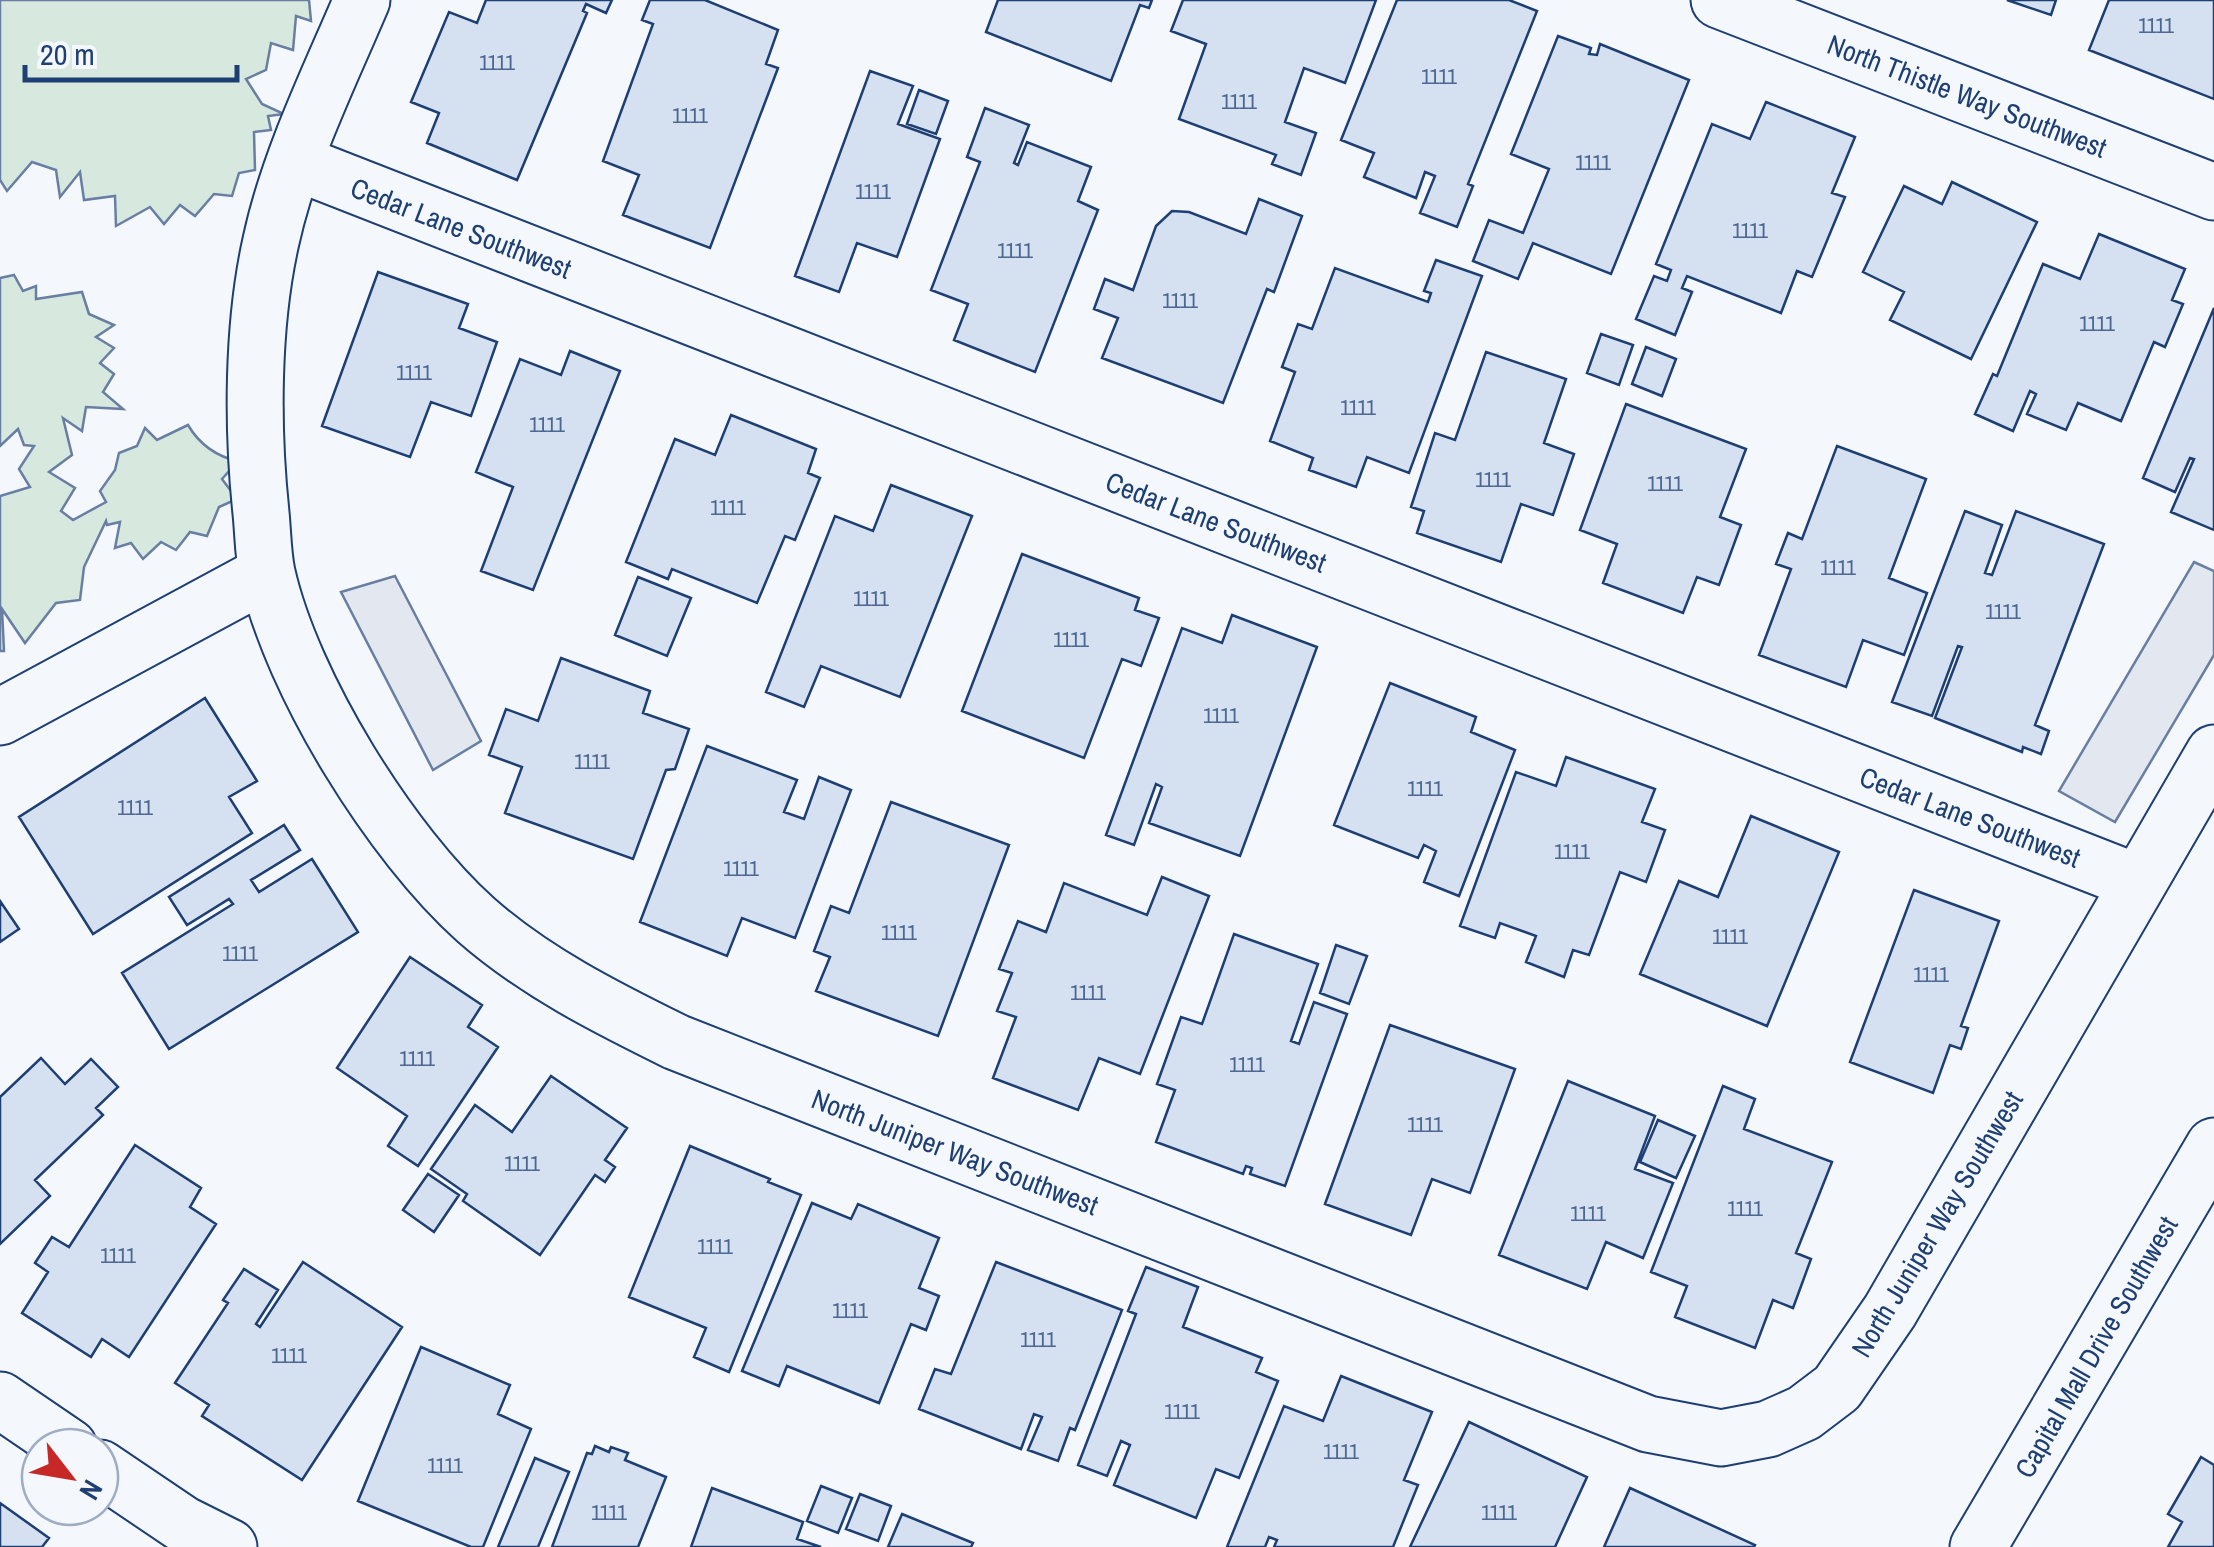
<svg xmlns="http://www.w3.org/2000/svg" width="2214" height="1547" viewBox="0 0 2214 1547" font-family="'Archivo Narrow',sans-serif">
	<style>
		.green { fill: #d7e8df; stroke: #687fa3; stroke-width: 2.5 }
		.parking { fill: #e3e8f0; stroke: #687fa3; stroke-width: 2.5 }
		.building { fill: #d5e0f0; stroke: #1d3f73; stroke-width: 2.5 }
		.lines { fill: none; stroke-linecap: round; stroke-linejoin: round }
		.minor-casing { stroke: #1d3f73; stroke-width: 59 }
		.minor { stroke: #f4f7fb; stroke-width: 55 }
		.labels { text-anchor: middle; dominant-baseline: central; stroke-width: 8; stroke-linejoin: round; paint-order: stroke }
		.number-label { font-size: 22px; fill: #4b6792 }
		.street-label { font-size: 28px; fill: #1d3f73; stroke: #f4f7fb }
	</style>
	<rect width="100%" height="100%" fill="#f4f7fb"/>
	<!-- green -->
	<path class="green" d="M0,0H309L311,21L296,16L293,50L271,43L266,70L246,79L262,104L284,114L268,116L271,130L254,132L255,170L239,173L232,196L214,194L195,216L180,205L164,224L150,207L116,226L115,196L84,200L80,172L60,197L56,170L32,162L7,191L0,180Z
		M14,275L23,291L36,286V299L82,292L89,314L114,325L96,337L114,348L100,363L114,374L103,392L123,409L86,407L82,431L63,418L72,455L49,472L75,488L61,511L73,520L106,502L100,491L115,470L119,453L137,446L145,428L157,440L188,425C199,444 217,457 238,461L222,479L237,499L219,507L207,536L190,532L176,550L161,542L143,559L131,543L115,548L120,522L107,525L106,521L84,567L80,600L56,603L25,643L2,609L4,651H0V496L30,487L19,469L34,446L24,445L18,429L0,446V278Z"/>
	<!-- parking -->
	<path class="parking" d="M2194,562L2214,571V655L2115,822L2059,791Z
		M395,576L481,741L433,770L341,592Z"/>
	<!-- building -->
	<path class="building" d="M486,0H612L606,13L586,4L583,11L587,13L517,180L427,143L439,113L411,102L449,12L477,23Z
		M650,0H705L778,30L766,64L778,68L710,248L623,215L639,175L603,161L653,24L642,20Z
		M998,0H1152L1149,8L1140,5L1111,81L986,32Z
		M1183,0H1376L1345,83L1304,68L1285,122L1316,133L1301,175L1272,164L1276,155L1179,119L1206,44L1171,31Z
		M1397,0H1509L1537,11L1468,184L1473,186L1457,227L1420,213L1435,176L1425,172L1416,198L1364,177L1374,153L1341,140Z
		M2007,0H2056L2051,15Z
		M2109,0H2214V99L2089,50Z
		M1558,36L1591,48L1589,54L1597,55L1600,44L1689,80L1611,274L1533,243L1518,279L1473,261L1489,220L1523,233L1549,169L1511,154Z
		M870,71L913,86L898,124L940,139L897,257L857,243L839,292L795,276Z
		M919,90L948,101L936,134L907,124Z
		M1766,102L1855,137L1832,193L1845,197L1812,277L1797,271L1781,313L1687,276L1682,288L1692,292L1675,335L1636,319L1654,276L1667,281L1671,270L1656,264L1712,124L1750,139Z
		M985,108L1029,125L1014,163L1018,165L1027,142L1091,167L1078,201L1098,210L1035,372L954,340L968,304L931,290L980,162L967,157Z
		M1952,182L2037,222L1971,359L1890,320L1904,292L1863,272L1904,186L1942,204Z
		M1259,199L1302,216L1274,292L1267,289L1223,403L1102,358L1118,318L1094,309L1105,279L1133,290L1156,226L1172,211L1189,212L1246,234Z
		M2099,234L2185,269L2172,300L2183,304L2165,347L2154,342L2121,421L2078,403L2066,430L2027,414L2036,394L2030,391L2013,431L1975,414L1993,374L1997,376L2043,264L2080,279Z
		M1436,260L1482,276L1409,473L1367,457L1356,487L1309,470L1313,458L1270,441L1295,372L1282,367L1298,324L1312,329L1335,268L1428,302L1431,293L1424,291Z
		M378,272L468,304L459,328L497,342L471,416L431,402L410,457L322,426Z
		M2214,308V530L2171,512L2194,459L2190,458L2175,492L2143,478Z
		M1601,334L1633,345L1619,385L1587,373Z
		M1646,347L1676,359L1662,396L1632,384Z
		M570,351L620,371L533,590L481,571L513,487L476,472L520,359L561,375Z
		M1486,352L1566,379L1544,443L1574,454L1553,515L1521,504L1501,562L1417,533L1424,511L1411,507L1435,433L1455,440Z
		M1626,404L1746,449L1720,517L1741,525L1719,585L1697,577L1683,613L1603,583L1617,544L1580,530Z
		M731,415L816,449L808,473L820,478L795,540L785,536L757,603L672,569L668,579L626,562L675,439L715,455Z
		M1837,446L1926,479L1889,578L1927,593L1904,655L1863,640L1846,687L1759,655L1791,569L1776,564L1788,533L1802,539Z
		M891,485L972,516L900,697L821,666L804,707L766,692L835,516L873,531Z
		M1965,511L2002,525L1985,573L1992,575L2016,511L2104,544L2035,725L2049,731L2041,754L2023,747L2022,752L1935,718L1962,647L1958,646L1932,716L1892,702Z
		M1022,554L1139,598L1135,610L1159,618L1141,666L1122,659L1084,758L962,711Z
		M638,577L691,598L667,656L615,635Z
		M1232,615L1317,647L1240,856L1149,823L1162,787L1156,784L1134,845L1106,835L1182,628L1222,643Z
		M561,658L650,691L643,713L689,729L675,769L666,770L633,859L505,813L522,767L489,755L506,709L538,721Z
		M1390,683L1476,717L1471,732L1515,750L1459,896L1424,882L1436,851L1424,845L1418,858L1334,825Z
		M205,698L257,781L229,797L252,833L93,934L19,817Z
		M707,746L797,780L784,812L804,819L819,777L851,790L795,938L742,918L727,956L640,922Z
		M1566,757L1655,789L1642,822L1665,830L1646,882L1620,872L1589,955L1573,950L1564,977L1526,962L1536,936L1500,923L1495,938L1460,926L1516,772L1556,786Z
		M891,802L1009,845L938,1036L816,991L830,957L814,951L831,906L849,913Z
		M1751,816L1839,852L1767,1026L1640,974L1679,881L1718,897Z
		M284,825L300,850L251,880L259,892L312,859L358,932L169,1049L122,973L233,904L229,899L187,925L169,897Z
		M1162,877L1209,896L1140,1074L1099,1058L1078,1110L993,1078L1016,1017L997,1011L1012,973L999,969L1018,921L1046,932L1064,883L1147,915Z
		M1914,890L1999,921L1961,1026L1968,1028L1961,1049L1950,1045L1933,1093L1850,1062Z
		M0,901L19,929L0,942Z
		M1234,934L1318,964L1291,1041L1299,1044L1314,1002L1347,1014L1285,1186L1250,1174L1252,1168L1246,1166L1243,1174L1156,1142L1175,1090L1157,1084L1181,1017L1202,1024Z
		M1336,945L1367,956L1349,1004L1320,993Z
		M410,957L482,1005L468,1027L498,1047L418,1166L388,1146L407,1116L337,1068Z
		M1390,1025L1515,1069L1470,1193L1432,1179L1411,1235L1325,1204Z
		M41,1058L65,1084L91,1059L118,1087L96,1108L103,1115L35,1180L50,1196L0,1244V1097Z
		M551,1076L627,1128L605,1160L615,1167L605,1182L595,1175L540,1255L463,1201L467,1194L431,1169L475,1105L512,1132Z
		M1568,1081L1655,1116L1635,1169L1673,1183L1643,1258L1606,1242L1587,1289L1499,1255Z
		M1723,1086L1755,1099L1744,1129L1832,1162L1796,1253L1811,1259L1793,1308L1773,1300L1755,1348L1675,1317L1687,1286L1651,1272Z
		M1658,1120L1695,1136L1676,1178L1640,1162Z
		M135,1145L201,1188L190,1207L216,1224L129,1357L102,1339L91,1357L22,1313L48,1272L35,1263L52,1237L69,1247Z
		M690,1146L770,1179L768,1182L801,1195L729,1372L694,1357L706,1328L629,1297Z
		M428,1174L459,1195L434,1232L403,1210Z
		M812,1203L851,1219L858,1204L939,1238L919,1288L939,1296L926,1330L911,1324L879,1403L787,1366L779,1386L742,1371Z
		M303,1262L402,1327L302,1480L202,1416L209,1405L175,1383L228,1303L223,1300L244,1269L278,1290L256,1324L260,1327Z
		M996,1262L1122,1310L1075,1430L1070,1428L1058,1461L1028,1450L1042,1417L1034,1414L1021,1449L919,1409L935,1369L951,1374Z
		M1146,1267L1198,1287L1183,1327L1262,1358L1256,1372L1278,1381L1239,1478L1216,1469L1196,1518L1114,1485L1130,1445L1121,1441L1107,1476L1078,1465L1136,1314L1128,1311Z
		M421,1347L510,1385L498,1414L531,1429L483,1547H471L358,1501Z
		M1341,1376L1432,1412L1404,1480L1418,1485L1393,1547H1274L1277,1540L1269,1537L1265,1547H1227L1284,1406L1323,1421Z
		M1469,1422L1587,1477L1555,1547H1410Z
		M595,1446L609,1452L611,1447L628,1453L625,1460L666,1477L638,1547H552L587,1453L592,1454Z
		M2201,1457L2214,1465V1547H2168L2182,1522L2168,1514Z
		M535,1458L569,1472L538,1547H498Z
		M821,1486L852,1498L838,1533L807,1521Z
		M712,1488L803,1522L797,1539L821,1547H691Z
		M1630,1488L1755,1545L1754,1547H1604Z
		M860,1494L891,1506L878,1541L846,1529Z
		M0,1503L49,1538L42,1547H0Z
		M902,1514L973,1543L971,1547H888Z"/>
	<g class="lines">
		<!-- minor casing -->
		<g class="minor-casing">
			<path id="minor" d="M362,0C329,78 289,158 271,241C252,325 252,428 261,513C263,533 263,554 267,573C292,685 391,844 476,920C535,972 607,1008 676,1042L1648,1424L1721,1438L1768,1429L1804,1413L1837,1388L1890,1311L2214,753
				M1719,0L2214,192
				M295,162L2137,882
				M0,717L267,573
				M0,1400L69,1447
				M100,1468L183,1524L229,1547
				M1978,1547L2214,1146"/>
		</g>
		<!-- minor -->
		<use href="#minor" class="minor"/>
	</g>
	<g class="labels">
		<!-- number labels -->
		<g class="number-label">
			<text x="2156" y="25">1111</text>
			<text x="497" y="62">1111</text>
			<text x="1439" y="76">1111</text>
			<text x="1239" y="101">1111</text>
			<text x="690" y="115">1111</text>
			<text x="1593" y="162">1111</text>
			<text x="873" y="191">1111</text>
			<text x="1750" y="230">1111</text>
			<text x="1015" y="250">1111</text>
			<text x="1180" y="300">1111</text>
			<text x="2097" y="323">1111</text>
			<text x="414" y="372">1111</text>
			<text x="1358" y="407">1111</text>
			<text x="547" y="424">1111</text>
			<text x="1493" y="479">1111</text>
			<text x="1665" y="483">1111</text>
			<text x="728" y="507">1111</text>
			<text x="1838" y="567">1111</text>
			<text x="871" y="598">1111</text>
			<text x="2003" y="611">1111</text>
			<text x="1071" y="639">1111</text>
			<text x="1221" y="715">1111</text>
			<text x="592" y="761">1111</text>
			<text x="1425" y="788">1111</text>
			<text x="135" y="807">1111</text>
			<text x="1572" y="851">1111</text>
			<text x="741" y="868">1111</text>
			<text x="899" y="932">1111</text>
			<text x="1730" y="936">1111</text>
			<text x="240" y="953">1111</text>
			<text x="1931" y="974">1111</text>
			<text x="1088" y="992">1111</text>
			<text x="417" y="1058">1111</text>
			<text x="1247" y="1064">1111</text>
			<text x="1425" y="1124">1111</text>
			<text x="522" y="1163">1111</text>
			<text x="1745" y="1208">1111</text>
			<text x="1588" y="1213">1111</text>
			<text x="715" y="1246">1111</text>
			<text x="118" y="1255">1111</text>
			<text x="850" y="1310">1111</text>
			<text x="1038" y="1339">1111</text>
			<text x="289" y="1355">1111</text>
			<text x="1182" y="1411">1111</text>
			<text x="1341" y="1451">1111</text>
			<text x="445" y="1465">1111</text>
			<text x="609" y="1512">1111</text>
			<text x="1499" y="1512">1111</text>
		</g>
		<!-- street labels -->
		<g class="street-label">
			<text transform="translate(1967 96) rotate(21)">North Thistle Way Southwest</text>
			<text transform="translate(461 228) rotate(21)">Cedar Lane Southwest</text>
			<text transform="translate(1216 522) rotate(21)">Cedar Lane Southwest</text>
			<text transform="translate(1970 817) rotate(21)">Cedar Lane Southwest</text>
			<text transform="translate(955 1152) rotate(21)">North Juniper Way Southwest</text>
			<text transform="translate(1937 1224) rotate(-59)">North Juniper Way Southwest</text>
			<text transform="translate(2096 1347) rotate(-60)">Capital Mall Drive Southwest</text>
		</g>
	</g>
	<!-- north arrow -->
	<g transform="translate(70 1477) rotate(121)"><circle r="48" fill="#f4f7fb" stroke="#9eadc5" stroke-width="2.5"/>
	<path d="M0-8L18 38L0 25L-18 38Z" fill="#c62828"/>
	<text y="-15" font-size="28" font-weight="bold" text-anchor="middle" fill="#1d3f73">N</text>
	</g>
	<!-- scale -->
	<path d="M25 65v15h212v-15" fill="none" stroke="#1d3f73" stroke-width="5"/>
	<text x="40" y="65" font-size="30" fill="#1d3f73" stroke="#f4f7fb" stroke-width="8" paint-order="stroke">20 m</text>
</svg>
